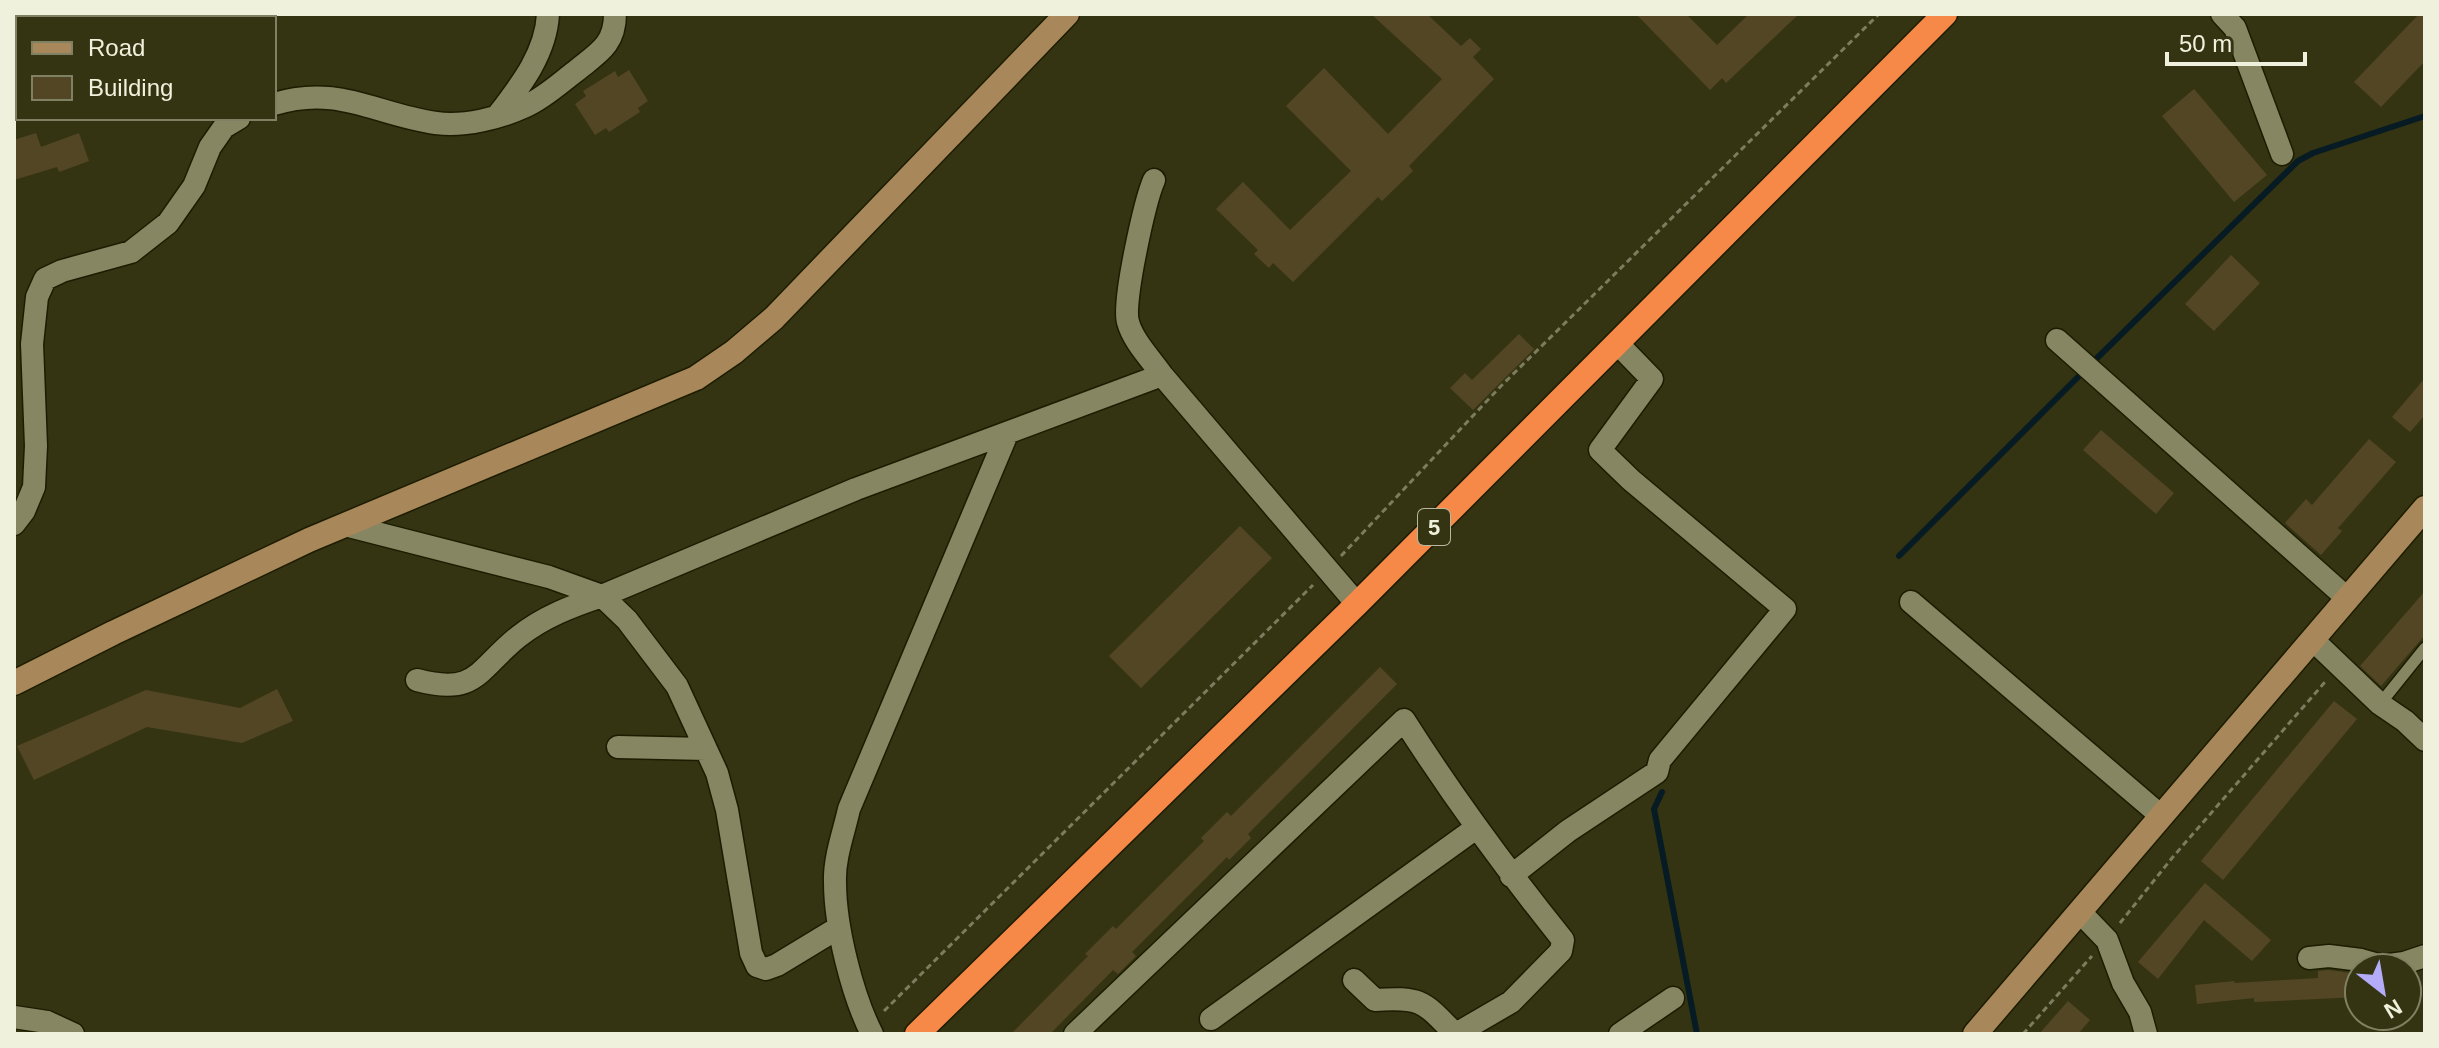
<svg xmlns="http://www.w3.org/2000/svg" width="2439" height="1048" viewBox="0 0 2439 1048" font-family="Helvetica,sans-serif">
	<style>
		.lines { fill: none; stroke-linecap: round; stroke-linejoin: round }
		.stream { stroke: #061b23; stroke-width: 6 }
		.building { fill: #534625 }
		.lane-casing { stroke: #1c1c00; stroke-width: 14 }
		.street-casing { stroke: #1c1c00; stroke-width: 25 }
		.secondary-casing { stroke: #1c1c00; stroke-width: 27 }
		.highway-casing { stroke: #1c1c00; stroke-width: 27 }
		.path { stroke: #7c7c5f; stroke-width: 3; stroke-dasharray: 6 4; stroke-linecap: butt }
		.lane { stroke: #868662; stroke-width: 11 }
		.street { stroke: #868662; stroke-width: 22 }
		.secondary { stroke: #a8875a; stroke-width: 24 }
		.highway { stroke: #f68848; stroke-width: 24 }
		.labels { text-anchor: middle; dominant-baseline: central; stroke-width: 7; stroke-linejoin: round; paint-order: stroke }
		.shield { fill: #353412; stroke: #b8b8a0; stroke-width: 2 }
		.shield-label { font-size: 22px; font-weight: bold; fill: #f0f1dd }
	</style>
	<rect width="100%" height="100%" fill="#353412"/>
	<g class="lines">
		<!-- stream -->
		<path class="stream" d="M2092,363L2298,161L2313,153L2425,116
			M1899,556L2084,371
			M1662,792L1654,809L1697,1034"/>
	</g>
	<!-- building -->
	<path class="building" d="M1371,14H1427L1461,46L1470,38L1481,49L1473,57L1494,79L1409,166L1413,171L1382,201L1378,197L1293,282L1273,263L1269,268L1254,254L1258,250L1216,209L1243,182L1290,230L1351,171L1286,106L1324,68L1388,134L1442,79Z
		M1636,14H1686L1717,45L1749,14H1799L1726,83L1722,78L1710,90Z
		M2419,14H2425V61L2381,107L2354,82Z
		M629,70L648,101L638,108L640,112L609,132L606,128L595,135L575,104L586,96L583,91L615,71L618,77Z
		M2194,89L2267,175L2234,202L2162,116Z
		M36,133L41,147L79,133L89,161L59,172L57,167L14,180V140Z
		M2231,255L2260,283L2214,331L2185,304Z
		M1519,334L1534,349L1473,410L1450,388L1465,373L1472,380Z
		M2425,378V415L2410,432L2392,417Z
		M2101,430L2174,493L2156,514L2083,450Z
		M2369,439L2396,462L2338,528L2342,531L2321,555L2285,523L2306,499L2312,505Z
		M1240,526L1272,558L1141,688L1109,656Z
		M2425,591V635L2381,686L2360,666Z
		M1380,667L1397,684L1248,834L1251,838L1229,860L1227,857L1132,952L1136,956L1118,974L1113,970L1050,1034H1011L1088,956L1085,954L1113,926L1116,929L1204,841L1201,838L1227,812L1231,816Z
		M277,689L293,721L242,743L147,727L34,780L17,746L146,690L240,708Z
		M2334,701L2357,719L2223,880L2201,861Z
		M2205,883L2271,940L2252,961L2204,920L2158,979L2138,962Z
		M2329,970L2359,974V997L2254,1002V998L2197,1004L2195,985L2235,981L2234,983L2318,978V971Z
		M2068,1001L2090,1020L2078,1034H2039Z"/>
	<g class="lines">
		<!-- lane casing -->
		<g class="lane-casing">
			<path id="lane" d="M2380,704L2425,648"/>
		</g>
		<!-- street casing -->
		<g class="street-casing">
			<path id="street" d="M2222,14L2235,28L2282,154
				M274,104C338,84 377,115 436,123C464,127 500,118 526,106C544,98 560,83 576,71C598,53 615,45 615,14
				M498,115C521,85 546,53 548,14
				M1154,180C1145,201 1122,303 1128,322C1133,341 1151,359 1162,375
				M2057,340L2348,599
				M14,524L24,511L34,487L36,446L32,344L37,297L45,279L62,271L131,252L168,223L194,186L210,147L224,127L239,118
				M345,525L549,577L602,596L627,620L677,686L717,773L727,810L751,953L757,966L766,969L777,965L838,928
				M1911,602L2160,815
				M2313,640L2380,704L2405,721L2425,740
				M417,680C477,696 477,670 518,637C543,617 572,606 602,596L856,489L1162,375L1357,604
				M618,747L706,749
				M1511,876L1568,831L1657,772L1660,760L1785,609L1631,480L1600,450L1652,379L1617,343
				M2080,912L2107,940L2123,983L2140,1012L2146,1034
				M2309,958L2329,956L2361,960L2382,966L2404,963L2425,956
				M1354,980L1375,1000C1422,997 1423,1001 1455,1034
				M14,1017L47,1022L73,1034
				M1211,1019L1476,828
				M872,1034C852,995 835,926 835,882C834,858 844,832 849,809L1007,434
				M1075,1034L1404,720C1453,797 1506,869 1563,940L1561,951L1511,1002L1456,1034
				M1620,1034L1673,998"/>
		</g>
		<!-- secondary casing -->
		<g class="secondary-casing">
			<path id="secondary" d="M14,683L113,633L309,540L696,378L734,352L774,318L1067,14
				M1975,1034L2425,508"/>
		</g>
		<!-- highway casing -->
		<g class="highway-casing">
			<path id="highway" d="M917,1034L1357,604L1945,14"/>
		</g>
		<!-- path -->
		<path class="path" d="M1341,556L1501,386L1879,14
			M2120,923L2172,858L2325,682
			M884,1011L1313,585
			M2023,1034L2092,956"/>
		<!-- lane -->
		<use href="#lane" class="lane"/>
		<!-- street -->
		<use href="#street" class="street"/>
		<!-- secondary -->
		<use href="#secondary" class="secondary"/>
		<!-- highway -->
		<use href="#highway" class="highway"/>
	</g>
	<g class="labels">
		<!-- shield labels -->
		<rect class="shield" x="1418" y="509" width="32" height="36" rx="6"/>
		<g class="shield-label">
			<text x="1434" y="527">5</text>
		</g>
	</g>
	<!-- border -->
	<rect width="2439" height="1048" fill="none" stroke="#f0f1dd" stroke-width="32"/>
	<!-- legend -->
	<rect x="16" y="16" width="260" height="104" fill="#353412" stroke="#808063" stroke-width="2"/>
	<rect x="32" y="42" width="40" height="12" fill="#a8875a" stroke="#808063" stroke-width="2"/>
	<text x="88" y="56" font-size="24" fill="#f0f1dd">Road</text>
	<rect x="32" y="76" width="40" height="24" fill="#534625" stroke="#808063" stroke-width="2"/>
	<text x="88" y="96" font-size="24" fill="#f0f1dd">Building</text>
	<!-- north arrow -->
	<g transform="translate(2383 992) rotate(149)"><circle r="38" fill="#353412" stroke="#808063" stroke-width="2"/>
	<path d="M0-6L14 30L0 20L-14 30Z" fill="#b4acf9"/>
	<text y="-12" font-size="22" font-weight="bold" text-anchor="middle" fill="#f0f1dd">N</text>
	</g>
	<!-- scale -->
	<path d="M2167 52v12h138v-12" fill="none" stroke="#f0f1dd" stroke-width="4"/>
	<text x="2179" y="52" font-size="24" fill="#f0f1dd" stroke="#353412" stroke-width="6" paint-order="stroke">50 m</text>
</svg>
